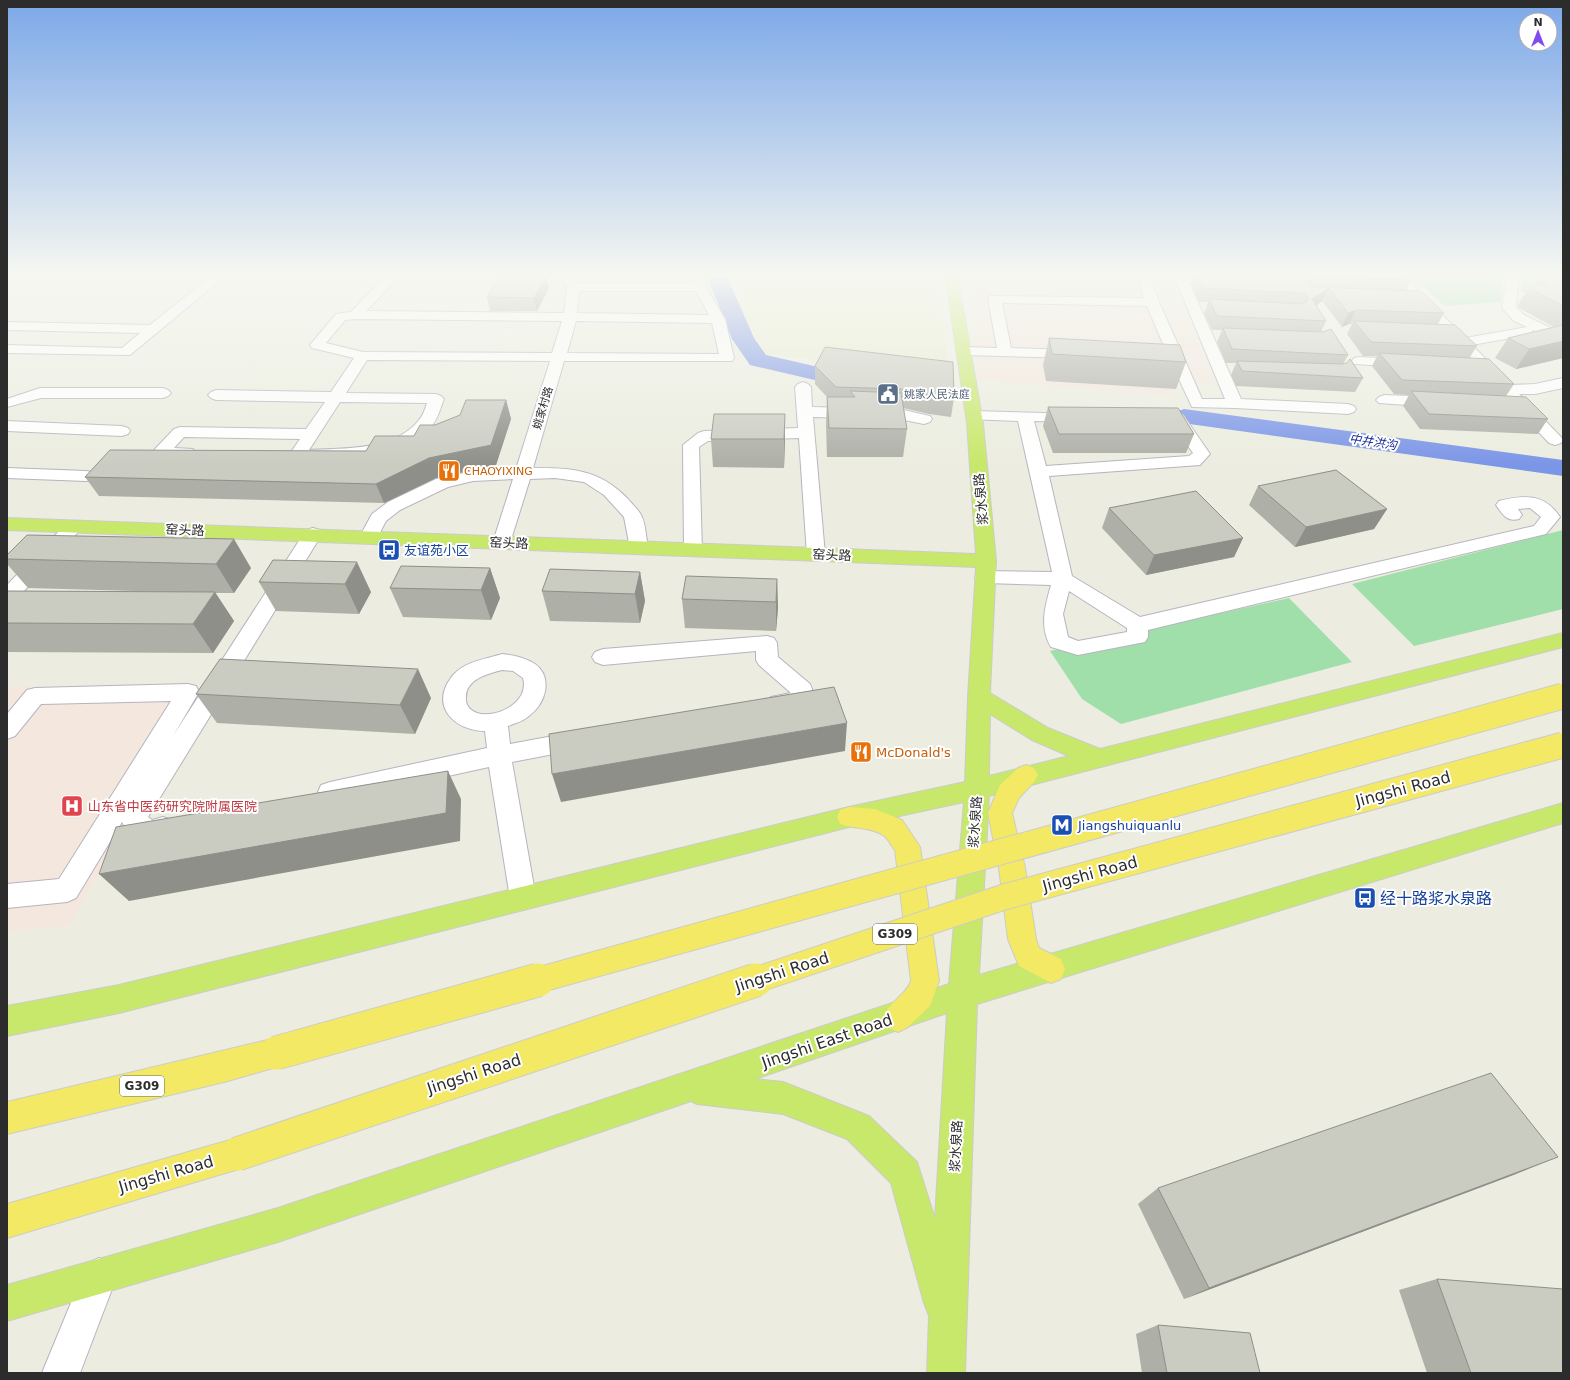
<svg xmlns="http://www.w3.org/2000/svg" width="1570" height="1380" viewBox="0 0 1570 1380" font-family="'DejaVu Sans','Noto Sans SC',sans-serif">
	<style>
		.education { fill: #e8edd1 }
		.medical { fill: #f3e7de }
		.green { fill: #a1dfaa }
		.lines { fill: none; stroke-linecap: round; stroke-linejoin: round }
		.river { fill: #7b95e7; fill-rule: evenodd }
		.minor-casing { stroke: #b7b3bf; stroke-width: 2 }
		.major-casing { stroke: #ccc; stroke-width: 2 }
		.highway-casing { stroke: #ccc; stroke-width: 2 }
		.minor { fill: #fff; fill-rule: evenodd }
		.major { fill: #c7e86a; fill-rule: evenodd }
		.highway { fill: #f3e964; fill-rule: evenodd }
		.highway-bridge-far1-casing { stroke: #ccc; stroke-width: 27; stroke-linecap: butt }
		.highway-bridge-casing { stroke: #ccc; stroke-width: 35; stroke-linecap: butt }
		.highway-bridge-far1 { stroke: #f3e964; stroke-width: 25 }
		.highway-bridge { stroke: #f3e964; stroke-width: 33 }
		.wall { fill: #aeafa7 }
		.shaded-wall { fill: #8d8f88 }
		.building { fill: #caccc2; stroke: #8d8f88 }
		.labels { text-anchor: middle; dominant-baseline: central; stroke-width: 4; stroke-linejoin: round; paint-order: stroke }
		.far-service-label { font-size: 11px; fill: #4e5e75; stroke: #fff; text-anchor: start }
		.far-street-label { font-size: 11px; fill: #2c2c2c; stroke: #fff }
		.far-food-label { font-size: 11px; fill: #c56008; stroke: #fff; text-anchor: start }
		.far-water-label { font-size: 12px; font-style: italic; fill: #172c96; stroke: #fff }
		.shield { fill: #fff; stroke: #6b6b6b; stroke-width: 1 }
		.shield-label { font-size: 12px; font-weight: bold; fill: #2c2c2c }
		.street-label { font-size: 13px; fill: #2c2c2c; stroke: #fff }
		.transit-label { font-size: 13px; fill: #164399; stroke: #fff; text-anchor: start }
		.food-label { font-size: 13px; fill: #c56008; stroke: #fff; text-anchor: start }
		.health-label { font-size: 13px; fill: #be3a42; stroke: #fff; text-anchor: start }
		.near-street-label { font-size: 16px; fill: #2c2c2c; stroke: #fff }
		.near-transit-label { font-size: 16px; fill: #164399; stroke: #fff; text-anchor: start }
	</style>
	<rect width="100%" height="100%" fill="#ecede0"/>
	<!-- education -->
	<path class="education" d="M732,273H938L948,373L764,354L745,315Z"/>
	<!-- medical -->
	<path class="medical" d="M970,273H1168L1215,384L1172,381V396L978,380Z
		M7,687H206L69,926L7,931Z"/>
	<!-- green -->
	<path class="green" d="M1409,273H1502L1501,302L1444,306Z
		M1521,273H1532L1536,277L1537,283L1530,292H1521Z
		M1563,530V609L1414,646L1352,584Z
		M1289,598L1352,662L1121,724L1082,699L1050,651Z"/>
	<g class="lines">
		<!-- river -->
		<path class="river" d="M710,273H730L729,281L754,338L766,355L827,369L831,374L827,379L819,381L750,365L732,339L709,281Z
			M1184,409L1563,460V476L1175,422L1171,417L1175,412Z"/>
		<!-- minor casing -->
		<g class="minor-casing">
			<path id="minor" d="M215,273H229L130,355L7,353V345L122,348L140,333L7,330V322L150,325Z
				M396,273H413L392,284L366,311L564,313L567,287L558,273H570L577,283H693L691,273H703L707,289L725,319L734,358L732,361H564L533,468C571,468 599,469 627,498C631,503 638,509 641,515C646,524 646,538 648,548L646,552L639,554L632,552L630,548L624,517L604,495L584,482L555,478L530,479L509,546L502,548L495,546L493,542L513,479L473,481L448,487L400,510L386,521L376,540L369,542L362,540L360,536L372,514L388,502L436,479L473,471L516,469L550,361L367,360L346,393L436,394L441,396L444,399C440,409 438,419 431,427C402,461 338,458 297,460L291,459L289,455L300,439L184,437L174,448L193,449L195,453L193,457L187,458L155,457L153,453L155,449L174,429L180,427L306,429L325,402L216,400L211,398L208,395L211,392L216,390L331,392L354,358L312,348L310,345L336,314L351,312L384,278ZM579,291H696L709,315L577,313ZM355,319L562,321L552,353L363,352L326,343L345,320ZM576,321L712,323L719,354L567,353ZM340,402L427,403C425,409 423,416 419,420C395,451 344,448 309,450Z
				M1140,273H1148L1150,276L1159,302L1202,399H1225L1175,278C1179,272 1225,275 1229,281L1223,285L1189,282L1241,399L1348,404L1354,406L1356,409L1354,412L1348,414L1235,408L1192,407L1170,360L1152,358L1150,355L1152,352L1166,351L1147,306L1002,303L1011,348L1075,350L1080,351L1082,354L1080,357L1075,358L964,355L959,354L957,351L959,348L964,347L997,348L988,299L990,296L1144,298L1138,276Z
				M1388,273H1401L1465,338L1527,327L1514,321L1502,308L1507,273H1519L1516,307L1524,315L1563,334V343L1533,330L1532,334L1527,335L1472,345L1511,385L1535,384L1563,378V388L1535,394H1519L1561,437L1563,440L1561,443L1555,445L1549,443Z
				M1359,357L1403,359L1408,360L1410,363L1408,366L1403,367L1354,364L1352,361L1354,358Z
				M803,382L808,384L811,387L812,407L899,409L930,416L932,419L930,422L924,424L899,419L813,417L825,555L823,559L816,561L809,559L807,555L799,438L708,441L699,447L702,550L700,554L693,556L686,554L684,550L683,445L698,433L704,431L798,428L795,387L798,384Z
				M40,388H163L168,390L171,393L168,396L163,398H41L7,407V399Z
				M1384,395L1436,397L1441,399L1444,402L1441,405L1436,407L1379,403L1376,400L1379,397Z
				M974,411L1082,414L1084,417L1082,420L1076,422L1034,421L1046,466L1189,456L1193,453L1172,423L1167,421L1165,418L1167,415H1183L1210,454L1200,465L1049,476L1072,576L1140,617L1534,526L1541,517L1530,508L1518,509L1522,515L1519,519C1507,522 1503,515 1496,505L1499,501C1524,495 1544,493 1560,517L1546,534L1148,630V637L1145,642L1078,655L1051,647C1039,627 1045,606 1051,585L985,583L978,582L975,577L978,572L985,571L1052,572L1018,421L968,419L966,416L968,413ZM1069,591L1127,628V632L1078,641L1068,637L1063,614Z
				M7,421L122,426L128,428L130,431L128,434L122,436L7,431Z
				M7,468L86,471L92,472L95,476L92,480L86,481L7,478Z
				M73,521L79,523L82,527L79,531L14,602L7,604V585L67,523Z
				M313,528L320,530L322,534L148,817L152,820L163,817L172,820L176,828L172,836C157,841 146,846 133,834C128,830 125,827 122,822L76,898L67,902L7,908V884L59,879L171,701L41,704L15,736L7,739V714L27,690L35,688L188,684L196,686L199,692L173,736L306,530Z
				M767,636L774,638L777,643L778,657L810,684C814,692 813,697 809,705L779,711L771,709L768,703L771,697L791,693L759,665L756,660V651L603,665L595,662L592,657L595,652L603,649Z
				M502,654C513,655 526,658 535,664C553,677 546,703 530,715C524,721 516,723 508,726L510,744L580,731L588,734L592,740L588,746L580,749L512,762L536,898L532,907L523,910L514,907L510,898L489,767L330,802L321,799L318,792L321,785L330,782L487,748L485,731C460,731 433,712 447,684C449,681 451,677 454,674C467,661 486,659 502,654ZM502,670L513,671L523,678C530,702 497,719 477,713C471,711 466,706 466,700C464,680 486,674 502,670Z
				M99,1258L111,1264L117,1276L80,1373H42L87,1264Z"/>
		</g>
		<!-- major casing -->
		<g class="major-casing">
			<path id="major" d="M945,273H957L983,423L996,561L990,693L1048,728L1100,749L1563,633V647L989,796L979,975L1563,803V823L977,1004L965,1373H927L929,1316L924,1303L891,1183L847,1139L783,1114L697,1104L691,1101L278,1242L7,1321V1285L278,1208L949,984L964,802L849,827L119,1013L7,1036V1006L119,985L849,807L965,782L968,697L976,567L7,530V518L976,554L967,423ZM990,714L1032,740L1069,756L989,776ZM947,1013L935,1219L917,1162L869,1116L783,1082L755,1079Z"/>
		</g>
		<!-- highway casing -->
		<g class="highway-casing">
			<path id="highway" d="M1026,765L1034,768L1038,775L1034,782L1019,798L1012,813L1025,868L1036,939L1039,948L1061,959L1065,969L1061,979L1051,983L1019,966L1008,939L999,868L988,813L1000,785L1018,768Z
				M849,807L875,809L902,820L920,847L939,981L930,1006L908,1027L898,1032L888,1027L883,1017C890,1001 906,995 911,981L895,850C891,846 888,838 883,835C871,827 854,829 840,824L837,817L840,810Z
				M276,1038L287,1042L291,1053L287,1064L224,1082L7,1134V1102Z
				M237,1138L249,1142L253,1154L249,1166L7,1238V1204Z"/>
		</g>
		<!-- minor -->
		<use href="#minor" class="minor"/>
		<!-- major -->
		<use href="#major" class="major"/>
		<!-- highway -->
		<use href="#highway" class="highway"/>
		<!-- highway-bridge-far1 casing -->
		<g class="highway-bridge-far1-casing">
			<path id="highway-bridge-far1" d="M535,981L1563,696
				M753,981L1004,897L1563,745"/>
		</g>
		<!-- highway-bridge casing -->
		<g class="highway-bridge-casing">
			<path id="highway-bridge" d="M276,1053L538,980
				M237,1154L756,980"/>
		</g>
		<!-- highway-bridge-far1 -->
		<use href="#highway-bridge-far1" class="highway-bridge-far1"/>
		<!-- highway-bridge -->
		<use href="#highway-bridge" class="highway-bridge"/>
	</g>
	<!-- wall -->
	<path class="wall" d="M1195,273H1237L1287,276L1302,275L1301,273H1405L1411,280L1406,291L1444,313L1438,324L1477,346L1470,357L1514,384L1506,396L1548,419L1538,434L1420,429L1403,406L1409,395L1394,394L1372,366L1377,356H1363L1347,334L1352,324H1349L1342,327L1322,301L1316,306L1326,321L1321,332L1348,355L1343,364L1363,378L1355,392L1236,386L1231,375L1236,363H1226L1217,342L1222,330H1212L1204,313L1208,302H1199L1191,284Z
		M546,275L549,288L537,311H490L487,297Z
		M1563,275V358L1516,369L1495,358L1508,338L1554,327L1519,308L1518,305L1530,286L1534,285L1538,279Z
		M1049,338L1186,362L1176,389L1046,381L1043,365Z
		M815,366L954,398L951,417L929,414L903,408L907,429L903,457H827L826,425L827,397L815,384Z
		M506,400L511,419L496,465L436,478L384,503L99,496L85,477L366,451L414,436L435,425Z
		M1048,407L1194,434L1186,453H1053L1043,426Z
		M785,414L784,468L713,467L711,439Z
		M1258,486L1387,509L1374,529L1295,547L1249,505Z
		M1109,508L1243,538L1234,557L1146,575L1102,528Z
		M27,535L251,568L234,593H215L234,621L213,653L7,652V591L170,592L28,588L7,564V555Z
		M273,560L371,592L359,614L276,611L259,582Z
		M490,568L500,598L491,620L403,617L390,588Z
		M640,572L645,601L640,623L550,621L542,591Z
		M777,579L778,608L776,631L685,628L682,599Z
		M196,694L431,698L415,734L217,723Z
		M1516,1174L1184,1299L1138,1204L1158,1188Z
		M1437,1279L1563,1373H1427L1399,1290Z
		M1158,1325L1260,1373H1142L1136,1334Z"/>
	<!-- shaded-wall -->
	<path class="shaded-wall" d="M546,275L549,288L537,311L534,298Z
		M1315,276L1309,290L1301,294L1307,281Z
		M1329,288L1322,301L1306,313L1312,299Z
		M1356,310L1349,324L1342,327L1348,313Z
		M1563,341V358L1516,369L1529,349Z
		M506,400L511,419L496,465L436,478L384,503L376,484Z
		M785,414V442L784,468V439Z
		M1387,509L1374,529L1295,547L1306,527Z
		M1243,538L1234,557L1146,575L1154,555Z
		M234,539L251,568L234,593L216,564Z
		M357,562L371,592L359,614L345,584Z
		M490,568L500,598L491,620L481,590Z
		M640,572L645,601L640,623L635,594Z
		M777,579L778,608L776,631V602Z
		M215,592L234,621L213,653L193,624Z
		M418,669L431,698L415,734L400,705Z
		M847,723L845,751L561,802L552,774Z
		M448,771L461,799L460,841L129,901L99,874Z
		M1558,1157L1516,1174L1184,1299L1209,1288Z"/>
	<!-- building -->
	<path class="building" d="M501,273H545L546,275L534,298L487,297Z
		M1197,273H1237L1287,276L1294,275L1318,276L1316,273H1405L1411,280L1315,276L1307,281V283L1315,287L1421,291L1444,313L1356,310L1348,313L1329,288L1312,299L1326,321L1217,316L1209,299L1300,304L1306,302L1308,298L1305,294L1300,293L1204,288Z
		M1563,275V306L1531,289L1530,286L1547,284L1538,279Z
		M1354,321L1455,325L1477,346L1371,342Z
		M1563,325V341L1529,349L1508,338Z
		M1223,328L1323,332L1331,329L1348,355L1232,349Z
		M1049,338L1180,345L1186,362L1052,354Z
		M825,347L953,362L954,398L932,395L901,389L836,387L815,366Z
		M1379,353L1489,359L1514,384L1402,380Z
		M1350,359L1363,378L1242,371L1237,361L1342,364L1347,363Z
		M850,391L901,393L907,429L829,428L827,397H855Z
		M1411,391L1526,397L1548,419L1429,414Z
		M466,400H506L491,445L429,458L376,484L85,477L110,450L366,451L375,436H414L420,425H435L460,415Z
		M1048,407L1178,408L1194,434H1059Z
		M714,414H785L784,439H711Z
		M1336,470L1387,509L1306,527L1258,486Z
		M1196,491L1243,538L1154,555L1109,508Z
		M27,535L234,539L216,564L7,559V555Z
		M273,560L357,562L345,584L259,582Z
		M401,566L490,568L481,590L390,588Z
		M550,569L640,572L635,594L542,591Z
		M686,576L777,579L776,602L682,599Z
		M7,591L215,592L193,624L7,623Z
		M220,659L418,669L400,705L196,694Z
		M834,687L847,723L552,774L549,734Z
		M448,771L446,813L99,874L116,827Z
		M1491,1073L1558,1157L1209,1288L1158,1188Z
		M1437,1279L1563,1289V1373H1471Z
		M1158,1325L1250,1333L1260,1373H1167Z"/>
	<!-- sky -->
	<linearGradient id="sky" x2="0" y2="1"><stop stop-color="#7ca8e8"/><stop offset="0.59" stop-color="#f6f7f1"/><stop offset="1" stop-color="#f6f7f1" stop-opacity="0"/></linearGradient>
	<rect width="1570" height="466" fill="url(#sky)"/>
	<!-- icons -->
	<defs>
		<g id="civic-square" transform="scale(1.15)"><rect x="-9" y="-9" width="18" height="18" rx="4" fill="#5c6f8a" stroke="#fff"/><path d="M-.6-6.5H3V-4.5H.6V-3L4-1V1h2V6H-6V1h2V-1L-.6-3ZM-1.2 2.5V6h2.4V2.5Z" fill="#fff"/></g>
		<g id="restaurant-square" transform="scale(1.15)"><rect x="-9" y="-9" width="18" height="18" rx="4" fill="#e8710a" stroke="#fff"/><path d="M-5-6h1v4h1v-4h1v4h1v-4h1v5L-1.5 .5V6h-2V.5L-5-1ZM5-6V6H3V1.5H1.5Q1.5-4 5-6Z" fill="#fff"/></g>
		<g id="bus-square" transform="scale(1.15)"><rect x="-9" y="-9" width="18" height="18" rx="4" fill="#1a4fb4" stroke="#fff"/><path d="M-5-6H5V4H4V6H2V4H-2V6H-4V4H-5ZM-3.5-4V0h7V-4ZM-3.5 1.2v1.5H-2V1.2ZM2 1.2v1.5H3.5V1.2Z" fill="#fff"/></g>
		<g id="hospital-square" transform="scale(1.15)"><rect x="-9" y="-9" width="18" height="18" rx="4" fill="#e0444e" stroke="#fff"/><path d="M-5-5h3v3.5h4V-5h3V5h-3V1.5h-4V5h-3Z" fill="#fff"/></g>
		<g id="metro-square" transform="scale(1.15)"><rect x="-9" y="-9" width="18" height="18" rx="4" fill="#1a4fb4" stroke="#fff"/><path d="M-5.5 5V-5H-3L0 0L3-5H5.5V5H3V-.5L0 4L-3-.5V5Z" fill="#fff"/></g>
	</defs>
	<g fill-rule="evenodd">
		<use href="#civic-square" x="888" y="394"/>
		<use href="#restaurant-square" x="449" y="471"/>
		<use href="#bus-square" x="389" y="550"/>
		<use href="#restaurant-square" x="861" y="752"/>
		<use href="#hospital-square" x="72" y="806"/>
		<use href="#metro-square" x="1062" y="825"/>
		<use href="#bus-square" x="1365" y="898"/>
	</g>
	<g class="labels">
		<!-- far-service labels -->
		<g class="far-service-label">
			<text x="904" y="394">姚家人民法庭</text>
		</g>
		<!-- far-street labels -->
		<g class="far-street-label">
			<text transform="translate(543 408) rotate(-73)">姚家村路</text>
		</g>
		<!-- far-food labels -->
		<g class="far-food-label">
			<text x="464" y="471">CHAOYIXING</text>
		</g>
		<!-- far-water labels -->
		<g class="far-water-label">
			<text transform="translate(1373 442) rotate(8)">中井洪沟</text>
		</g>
		<!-- shield labels -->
		<g class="shield">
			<rect x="873" y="924" width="44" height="20" rx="3"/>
			<rect x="120" y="1076" width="44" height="20" rx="3"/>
		</g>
		<g class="shield-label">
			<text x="895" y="934">G309</text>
			<text x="142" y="1086">G309</text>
		</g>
		<!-- street labels -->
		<g class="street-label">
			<text transform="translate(981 499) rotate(-95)">浆水泉路</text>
			<text transform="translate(185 530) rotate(2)">窑头路</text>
			<text transform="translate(509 543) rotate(2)">窑头路</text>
			<text transform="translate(832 555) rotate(2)">窑头路</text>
			<text transform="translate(975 822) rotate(-86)">浆水泉路</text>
			<text transform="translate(956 1146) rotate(-87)">浆水泉路</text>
		</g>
		<!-- transit labels -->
		<g class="transit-label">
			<text x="404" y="550">友谊苑小区</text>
			<text x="1078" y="825">Jiangshuiquanlu</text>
		</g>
		<!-- food labels -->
		<g class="food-label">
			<text x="876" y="752">McDonald's</text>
		</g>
		<!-- health labels -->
		<g class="health-label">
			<text x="88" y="806">山东省中医药研究院附属医院</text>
		</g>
		<!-- near-street labels -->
		<g class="near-street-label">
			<text transform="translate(1403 789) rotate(-15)">Jingshi Road</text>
			<text transform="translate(1090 874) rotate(-15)">Jingshi Road</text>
			<text transform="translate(782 972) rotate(-18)">Jingshi Road</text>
			<text transform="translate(827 1041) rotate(-19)">Jingshi East Road</text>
			<text transform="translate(474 1074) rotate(-18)">Jingshi Road</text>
			<text transform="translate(166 1174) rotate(-16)">Jingshi Road</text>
		</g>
		<!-- near-transit labels -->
		<g class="near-transit-label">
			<text x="1380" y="898">经十路浆水泉路</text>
		</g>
	</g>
	<!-- border -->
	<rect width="1570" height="1380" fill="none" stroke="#2c2c2c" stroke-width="16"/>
	<!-- north arrow -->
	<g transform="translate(1538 32)"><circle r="19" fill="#ffffff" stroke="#ababab"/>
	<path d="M0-3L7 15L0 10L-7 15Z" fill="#7e4cee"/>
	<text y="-6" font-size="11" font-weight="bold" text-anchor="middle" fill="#2c2c2c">N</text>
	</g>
</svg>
